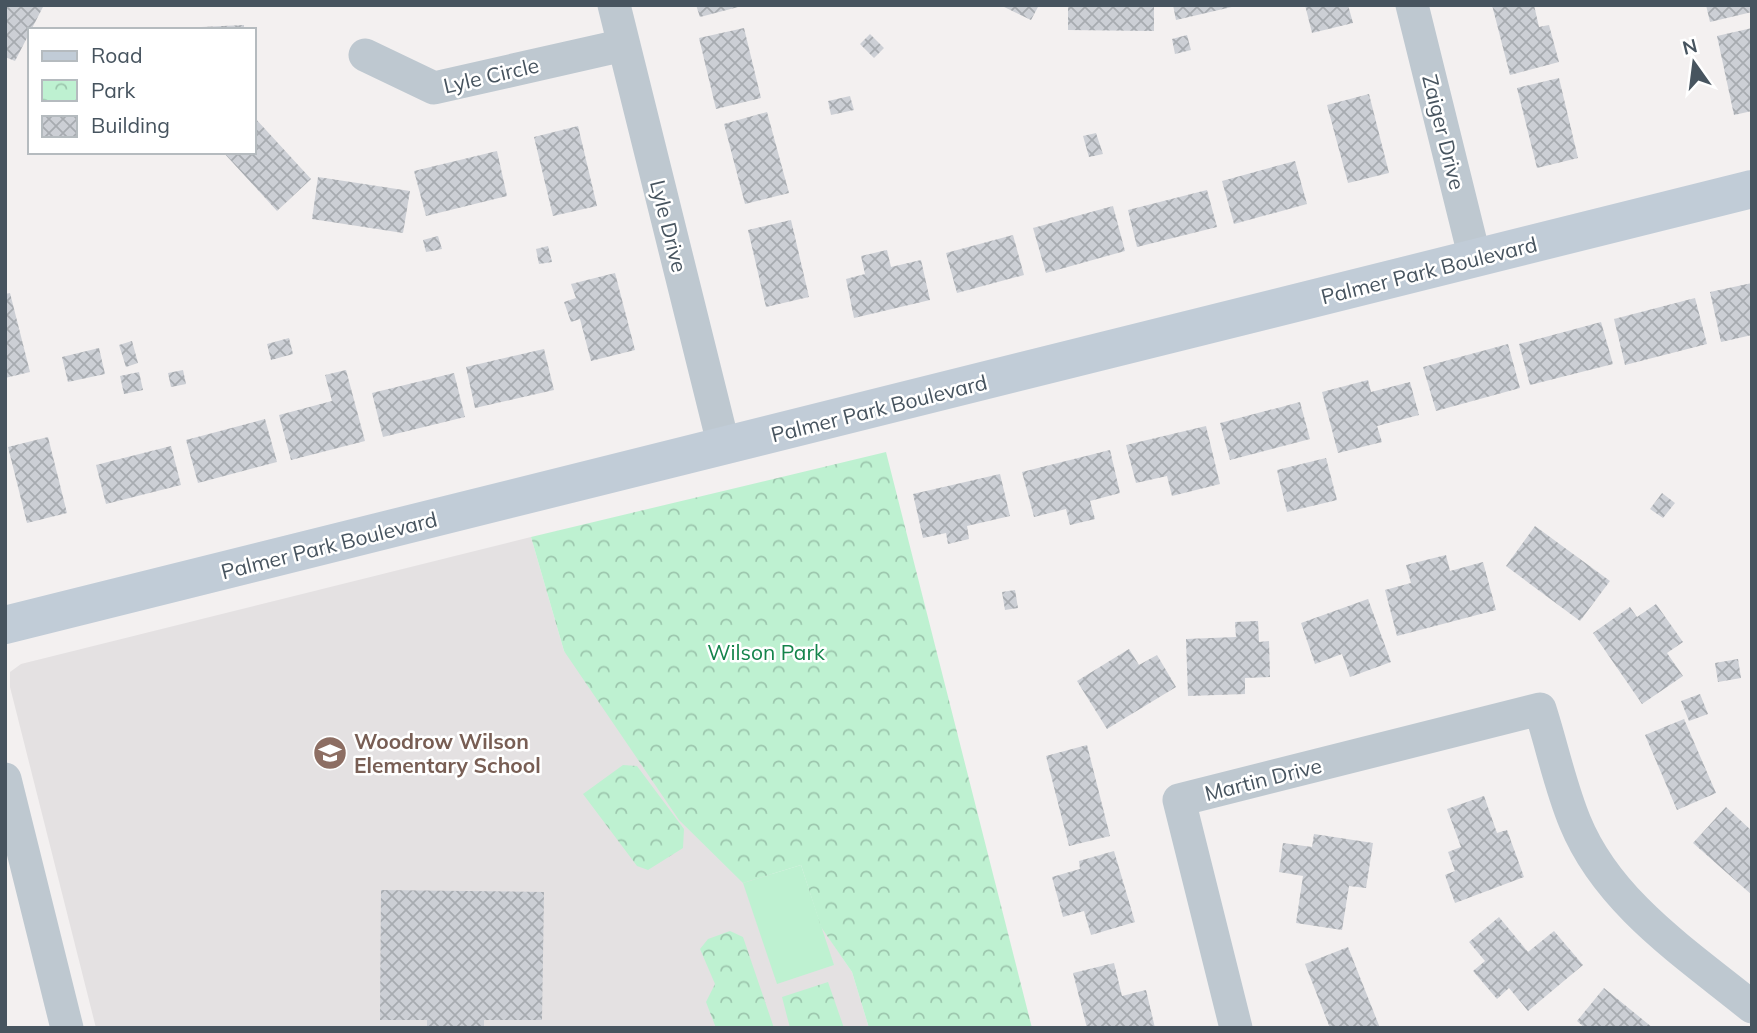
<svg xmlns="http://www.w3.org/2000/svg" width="1757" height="1033" viewBox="0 0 1757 1033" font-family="Mulish,sans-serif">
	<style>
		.education { fill: #e4e1e2 }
		.grass { fill: #bef1d1 }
		.park { fill: url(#park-crowns) }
		.building { fill: url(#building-cross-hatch) }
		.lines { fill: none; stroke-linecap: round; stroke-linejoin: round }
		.street { stroke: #bec8d0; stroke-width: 33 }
		.secondary { stroke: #c1ccd7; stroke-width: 38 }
		.labels { text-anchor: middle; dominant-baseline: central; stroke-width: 5; stroke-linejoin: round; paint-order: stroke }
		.street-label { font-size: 21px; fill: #47545f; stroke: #fff }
		.park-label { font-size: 21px; fill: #14844b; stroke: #fff }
		.education-label { font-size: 21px; font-weight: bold; fill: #785e54; stroke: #fff; text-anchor: start }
	</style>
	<defs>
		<pattern id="park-crowns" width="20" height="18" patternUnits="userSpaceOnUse" patternTransform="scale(1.75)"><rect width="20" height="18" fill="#bef1d1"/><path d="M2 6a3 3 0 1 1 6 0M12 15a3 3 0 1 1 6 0" fill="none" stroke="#9cc6ad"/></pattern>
		<pattern id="building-cross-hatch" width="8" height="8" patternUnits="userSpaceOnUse" patternTransform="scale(1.75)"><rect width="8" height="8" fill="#cccfd5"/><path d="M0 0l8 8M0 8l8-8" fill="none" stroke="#a7abb0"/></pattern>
	</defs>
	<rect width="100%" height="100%" fill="#f3f0f0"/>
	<!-- education -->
	<path class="education" d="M531,537L564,651L821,926L852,972L869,1028H96L10,687V672L21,664Z"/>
	<!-- grass -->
	<path class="grass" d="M801,865L834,965L777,984L743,883Z"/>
	<!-- park -->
	<path class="park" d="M886,452L1032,1028H869L852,972L821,927L801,865L743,883L679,820L564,651L531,537Z
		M623,765L637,766L684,829L683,848L648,870L637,866L583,794Z
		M730,931L743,937L774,1028H716L706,1002L715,984L700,949L708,939Z
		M828,982L844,1028H790L782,997Z"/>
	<!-- building -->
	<path class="building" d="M5,5H44L15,61L5,57Z
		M696,5H742V6L700,17Z
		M1000,5H1039L1031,20Z
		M1068,5H1154V31L1068,30Z
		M1173,5H1236V6L1176,20Z
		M1305,5H1348L1353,23L1312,33Z
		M1492,5H1534L1539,27L1549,25L1559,62L1510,75Z
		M1706,5H1752V12L1710,22Z
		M244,25V30H202L201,27Z
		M744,28L761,98L716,109L699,38Z
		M1752,28V111L1734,115L1717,36Z
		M870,34L884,48L874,58L860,44Z
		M1187,35L1191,50L1175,54L1172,39Z
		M1559,78L1578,158L1537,168L1517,88Z
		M1369,94L1389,173L1348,183L1327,105Z
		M850,96L854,110L831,115L828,101Z
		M767,112L789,193L745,204L724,124Z
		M254,117L311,179L277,211L223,152H254Z
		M578,126L597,206L553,216L534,137Z
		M1096,133L1103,154L1089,157L1083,136Z
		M497,151L507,196L426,216L414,171Z
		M1295,161L1307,204L1234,224L1222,181Z
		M318,177L410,191L403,233L312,219Z
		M1207,190L1217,227L1137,247L1128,210Z
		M1113,206L1125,251L1046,273L1033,228Z
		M791,220L809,297L766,307L748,230Z
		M1013,235L1024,275L957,293L946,253Z
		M438,236L442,249L426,252L423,240Z
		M548,246L552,262L539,264L536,249Z
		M887,250L891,267L921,260L930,300L854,318L846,279L865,274L861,256Z
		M615,273L635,350L591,361L580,319L571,322L564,302L576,298L571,284Z
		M1752,283V335L1721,342L1710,292Z
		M10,293L30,372L5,378V294Z
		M1695,298L1707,344L1625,365L1614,319Z
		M1601,322L1613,364L1530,385L1519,344Z
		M289,338L293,354L271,360L267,344Z
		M132,341L138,363L126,367L119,345Z
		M1508,344L1520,388L1436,411L1423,367Z
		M99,348L105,374L68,382L62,357Z
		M544,349L554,390L475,408L466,367Z
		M183,370L186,384L171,387L168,373Z
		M346,370L365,441L291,460L279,415L332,401L325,375Z
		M139,372L143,390L124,394L120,376Z
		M454,373L465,417L383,437L372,393Z
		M1368,380L1371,392L1410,382L1419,415L1377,426L1382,442L1338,453L1322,392Z
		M1300,402L1310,439L1230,460L1220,423Z
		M265,419L277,462L198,483L186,440Z
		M1206,426L1220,484L1172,496L1167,476L1136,483L1126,445Z
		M48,437L67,513L27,523L8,447Z
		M171,446L181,485L106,504L96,465Z
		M1110,450L1120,493L1090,501L1095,519L1070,525L1066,509L1034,517L1022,472Z
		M1326,458L1337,500L1287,512L1277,470Z
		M1000,474L1010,516L967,526L969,539L948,544L946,533L923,538L913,494Z
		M1662,493L1675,503L1663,518L1650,509Z
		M1535,526L1610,581L1580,621L1506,566Z
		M1446,555L1450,571L1483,562L1496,610L1397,636L1385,590L1411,583L1406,565Z
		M1015,590L1018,608L1005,610L1002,592Z
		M1368,599L1391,662L1350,677L1342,654L1315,664L1301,623Z
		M1656,604L1683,642L1667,653L1683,676L1642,704L1593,633L1630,607L1637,617Z
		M1258,621L1259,642L1269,641L1270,677L1245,678V694L1188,696L1186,639L1236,637L1235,622Z
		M1129,649L1139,665L1157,655L1176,687L1107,729L1077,681Z
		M1738,659L1741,678L1718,682L1715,663Z
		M1700,694L1708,714L1689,721L1681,701Z
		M1684,719L1716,793L1677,810L1645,735Z
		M1087,745L1110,836L1069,846L1046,756Z
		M1484,796L1497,833L1507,830L1524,877L1455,903L1445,875L1455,871L1448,852L1461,847L1447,809Z
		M1726,807L1752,831V895L1693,843Z
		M1314,834L1373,843L1366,888L1349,886L1342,930L1296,923L1303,876L1279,872L1283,843L1312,847Z
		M1114,851L1135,922L1091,935L1084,911L1063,917L1052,877L1080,869L1079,861Z
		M381,890L544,892L542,1020H484V1028H427V1020H380Z
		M1499,917L1528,952L1554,931L1583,965L1528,1011L1509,988L1497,999L1473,971L1485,961L1469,942Z
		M1348,947L1380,1028H1330L1305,964Z
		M1114,963L1122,996L1146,990L1155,1028H1087L1073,973Z
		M1604,988L1653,1028H1585L1577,1021Z"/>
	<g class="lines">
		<!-- street -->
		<path class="street" d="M614,5L724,447
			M1412,5L1475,259
			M365,55L434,88L624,45
			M5,779L67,1028
			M1236,1028L1179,800L1540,709C1552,746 1560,786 1575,822C1608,903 1687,954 1752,1007"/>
		<!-- secondary -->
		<path class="secondary" d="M5,625L1752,189"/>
	</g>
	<!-- icons -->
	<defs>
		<g id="school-disc" transform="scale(1.75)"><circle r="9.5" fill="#8d6e63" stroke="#fff"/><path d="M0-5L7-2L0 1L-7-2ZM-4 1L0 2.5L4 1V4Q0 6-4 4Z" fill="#fff"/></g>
	</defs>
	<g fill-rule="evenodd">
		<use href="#school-disc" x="330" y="753"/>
	</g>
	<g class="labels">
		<!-- street labels -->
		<g class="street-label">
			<text transform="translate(491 75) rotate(-13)">Lyle Circle</text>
			<text transform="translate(1444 132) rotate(76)">Zaiger Drive</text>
			<text transform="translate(669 226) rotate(76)">Lyle Drive</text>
			<text transform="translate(1429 270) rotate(-14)">Palmer Park Boulevard</text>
			<text transform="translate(879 408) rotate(-14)">Palmer Park Boulevard</text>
			<text transform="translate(329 545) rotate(-14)">Palmer Park Boulevard</text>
			<text transform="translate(1263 779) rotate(-14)">Martin Drive</text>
		</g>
		<!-- park labels -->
		<g class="park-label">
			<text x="766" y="652">Wilson Park</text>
		</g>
		<!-- education labels -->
		<g class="education-label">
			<text x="354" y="741">Woodrow Wilson<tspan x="354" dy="24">Elementary School</tspan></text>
		</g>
	</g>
	<!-- border -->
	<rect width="1757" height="1033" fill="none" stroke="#47545f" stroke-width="14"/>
	<!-- legend -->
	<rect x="28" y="28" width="228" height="126" fill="#ffffff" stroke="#b5bbbf" stroke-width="2"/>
	<rect x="42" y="51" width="35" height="10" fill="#c1ccd7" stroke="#b5bbbf" stroke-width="2"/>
	<text x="91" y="63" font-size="21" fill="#47545f">Road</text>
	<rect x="42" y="80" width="35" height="21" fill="url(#park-crowns)" stroke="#b5bbbf" stroke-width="2"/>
	<text x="91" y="98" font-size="21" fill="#47545f">Park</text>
	<rect x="42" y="116" width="35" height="21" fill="url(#building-cross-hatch)" stroke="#b5bbbf" stroke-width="2"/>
	<text x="91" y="133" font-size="21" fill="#47545f">Building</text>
	<!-- north arrow -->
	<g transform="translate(1694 63) rotate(346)" stroke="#ffffff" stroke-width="5" paint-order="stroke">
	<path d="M0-5L12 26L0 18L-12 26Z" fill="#47545f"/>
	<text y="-10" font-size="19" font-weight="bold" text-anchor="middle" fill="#47545f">N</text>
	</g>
</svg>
